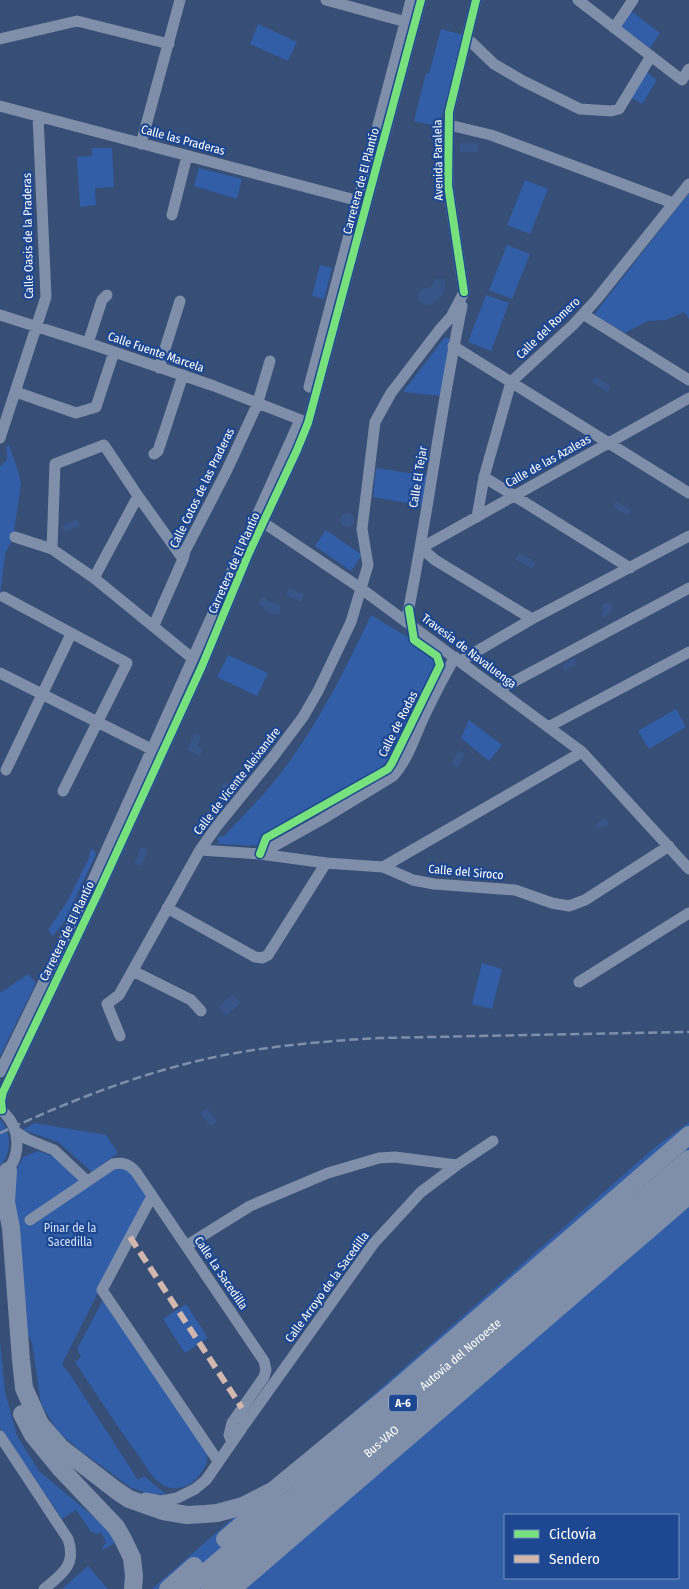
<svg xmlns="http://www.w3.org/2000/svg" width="689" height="1589" viewBox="0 0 689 1589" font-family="'Fira Sans Condensed',sans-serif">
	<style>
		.green { fill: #315ea6; fill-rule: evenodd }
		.water { fill: #38558a }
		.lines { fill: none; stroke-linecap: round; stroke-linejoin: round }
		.minor { stroke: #7f8fa9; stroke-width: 11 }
		.highway { stroke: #7f8fa9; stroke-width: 18 }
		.rail { stroke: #7f8fa9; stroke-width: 2.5; stroke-dasharray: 9 4; stroke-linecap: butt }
		.quiet { stroke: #d1b7ad; stroke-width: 6; stroke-dasharray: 12 6; stroke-linecap: butt }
		.cycleway-casing { stroke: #1d4790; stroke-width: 11 }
		.cycleway { stroke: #77e17e; stroke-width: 8 }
		.labels { text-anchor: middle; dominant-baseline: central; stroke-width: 4.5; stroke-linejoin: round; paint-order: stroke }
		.shield { fill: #1d4790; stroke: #bbc8de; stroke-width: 1 }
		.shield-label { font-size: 11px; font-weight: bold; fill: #fff }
		.street-label { font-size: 12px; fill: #fff; stroke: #1d4790 }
		.park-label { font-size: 12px; fill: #d2e1fa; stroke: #1d4790 }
	</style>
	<rect width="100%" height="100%" fill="#374e76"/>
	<!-- green -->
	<path class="green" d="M631,11L660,33L650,48L622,27L623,23Z
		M258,24L297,42L288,61L250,44Z
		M441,29L463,35L439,127L414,121L426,73L429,74Z
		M645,71L657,80L642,104L630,97Z
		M92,148H112L114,187L95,188L96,205L80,207L77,157L92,156Z
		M199,168L242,179L237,199L194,186Z
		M525,180L548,189L530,234L507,225Z
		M689,193V319L684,312L666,320L648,321L625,333L596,316L595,313Z
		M507,245L530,254L512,299L489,290Z
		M320,265L332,268L324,299L312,296Z
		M486,295L509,303L491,351L468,342Z
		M445,337L450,339L441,396L403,392Z
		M9,445L18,471L21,484L13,538L5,554L0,596V466C9,461 8,456 6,447Z
		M376,468L428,476L424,506L373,497Z
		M326,530L362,555L351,571L315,546Z
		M371,615L434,653L439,669L398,747L380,769L263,838L260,846L219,844L217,837L224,836C243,816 263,796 280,774C318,725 345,670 371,615Z
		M228,655L268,673L257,696L217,677Z
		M676,709L686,727L649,749L638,731Z
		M469,720L502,745L489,761L461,738Z
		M92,848L96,854L64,922L53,936L48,930L67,902L90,856L89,855Z
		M482,963L502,969L492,1009L472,1004Z
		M28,974L36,983L0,1056V993Z
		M0,1119C12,1133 12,1153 0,1166Z
		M689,1122V1589H152L654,1148ZM505,1515H678V1578H505Z
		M34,1123L106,1135L118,1153L92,1172L58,1142L23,1130Z
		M38,1151L53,1156L86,1186C95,1181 118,1162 128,1170C135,1177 141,1188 147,1195L62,1364L71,1376L138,1480L144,1476L167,1495L146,1493L130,1487L81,1451L58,1432L41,1404L32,1342L26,1332L13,1183L17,1168L23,1157Z
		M104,1300L207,1454C209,1463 203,1471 197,1478C190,1487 173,1492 163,1485C152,1478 145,1465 138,1455C116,1425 96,1393 75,1362L81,1357L78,1352V1347L102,1302Z
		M186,1304L208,1338L185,1353L163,1319Z
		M0,1341L5,1392L17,1436L39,1471L107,1528L116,1542L103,1550L102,1547L106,1543L101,1532L96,1534L94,1532L92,1533L76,1510L62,1519L0,1427Z
		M88,1566L108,1589H62Z"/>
	<!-- water -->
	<path class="water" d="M460,143H478V152H460Z
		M439,278L444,279C450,294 429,315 418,299L419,292L422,289L431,287L435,280Z
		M596,377L611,386L607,392L592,382Z
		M616,501L631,510L628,516L613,507Z
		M340 520a7 7 0 1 1 14 0a7 7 0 1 1-14 0Z
		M77,519L80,526L64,532L62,526Z
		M519,553L536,562L532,569L515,559Z
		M289,588L304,595L301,602L286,595Z
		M265,597L269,602L279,604L281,609L279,614H271L259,604L261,598Z
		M608,603L613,605L612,610L604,618L602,615L604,610L602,607L603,604Z
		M574,658L577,664L565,671L562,665Z
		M197,733L201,737L197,746L203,749L200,756L187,750L194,734L196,735Z
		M458,750L465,753L458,768L451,764Z
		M224,782L234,787L222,803L216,800Z
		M604,818L609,821L607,826H602L597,830L595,825Z
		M141,847L148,849L142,866L134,864Z
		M233,994L241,1003L226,1016L218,1007Z
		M207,1108L217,1122L210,1126L200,1113Z
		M325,1278L332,1285L320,1302L313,1296L320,1287L319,1285Z"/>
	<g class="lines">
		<!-- minor -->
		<path class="minor" d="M326,0L406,22
			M578,0L682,80L689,69
			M614,28L633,0
			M467,38L494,64L523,81L580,109L611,111L619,109L651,56
			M0,39L77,21L169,44
			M0,106L359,201
			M449,125L491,135L673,203
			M141,144L180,0
			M172,215L187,156
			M583,314L689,380
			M0,315L88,343L214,386L301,420
			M88,343L102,300L107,295
			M453,346L689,493
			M159,368L180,301
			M309,387L411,0
			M16,392L76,413L96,407L114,352
			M0,438L46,297L38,116
			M154,454L158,451L183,375
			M484,477L630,568
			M477,517L484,477L511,382L573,325L596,300L689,184
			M264,523L359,587L582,752L689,869
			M15,537L52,549L94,578L192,658
			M52,549L55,464L104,445L138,496L183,559
			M94,578L138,496
			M4,597L127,663L63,791
			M532,619L435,560L421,548L689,398
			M406,622C428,517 440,411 462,306
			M154,625L183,559L185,551L226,472L257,405L270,361
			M460,661L532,619L689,536
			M0,673L151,749
			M498,690L689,588
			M548,727L689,652
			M582,752L383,867L413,880L434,884L515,890L552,903L569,906L585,900L669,846
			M6,770L71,634
			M200,850L260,854L326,863L383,867
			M260,854L321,820L393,776C407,761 414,739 422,721C432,699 443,678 455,657
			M167,908L255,957L262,958L268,955L326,863
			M133,971L191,1000L201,1011
			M579,982L689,913
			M120,1036L107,1004L119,995L200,850L217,826L273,757L303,717L318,691L351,622L368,565L362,529L375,422L391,393L440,329L451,317L464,292L448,185L449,112L476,0
			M0,1072L89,889L300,420
			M0,1109C21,1126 23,1157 3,1175
			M2,1110L1,1101L3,1092L99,891L202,666L248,555L297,450L308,423L421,0
			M16,1132L27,1139L54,1150L87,1181
			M152,1196L102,1290L218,1461
			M30,1220L113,1164C123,1162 129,1164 136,1172L264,1361L266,1370L264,1377L232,1423L229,1435L232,1442
			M186,1246L250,1206L328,1173L379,1158L395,1157L457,1165
			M244,1425L374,1243L421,1192L457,1165L493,1141
			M0,1436L68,1539C77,1565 62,1574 44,1589
			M145,1498L161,1501L177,1498L195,1489L206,1480L242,1428"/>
		<!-- highway -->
		<g class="highway">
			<path d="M8,1171L6,1202L11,1228L21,1360L24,1388L40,1424L60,1447L117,1491L129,1499L163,1511L187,1515L205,1514L217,1513L243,1506L274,1490L388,1396L689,1135"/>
			<path d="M22,1414L33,1435L60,1468L116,1527L123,1539L132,1558L134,1576L133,1589"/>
			<path d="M225,1539L272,1499"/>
			<path d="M168,1589L194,1566"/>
			<path id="s1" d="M186,1589L689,1159"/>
			<path id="s2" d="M210,1589L689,1177"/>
			<path d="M232,1589L689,1195"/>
		</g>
		<!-- rail -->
		<path class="rail" d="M0,1133C74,1099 150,1069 230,1054C279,1045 328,1041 378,1038L689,1032"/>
		<!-- quiet -->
		<path class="quiet" d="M130,1237L242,1408"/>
		<!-- cycleway casing -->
		<g class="cycleway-casing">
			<path id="cycleway" d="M464,292L448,185L449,112L476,0
				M260,854L266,838L381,773L388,769L392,763L440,665L437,656L414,640L409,609
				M2,1110L1,1101L3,1092L99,891L202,666L248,555L297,450L308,423L421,0"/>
		</g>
		<!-- cycleway -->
		<use href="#cycleway" class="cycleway"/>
	</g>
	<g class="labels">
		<!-- shield labels -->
		<rect class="shield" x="389" y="1394.5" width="28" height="17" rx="4"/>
		<g class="shield-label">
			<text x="403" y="1403">A-6</text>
		</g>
		<!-- street labels -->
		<g class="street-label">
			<text transform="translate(183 140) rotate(15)">Calle las Praderas</text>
			<text transform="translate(438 160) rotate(-91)">Avenida Paralela</text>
			<text transform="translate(361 181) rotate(-75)">Carretera de El Plantío</text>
			<text transform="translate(28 236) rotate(-91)">Calle Oasis de la Praderas</text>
			<text transform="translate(548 328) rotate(-44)">Calle del Romero</text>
			<text transform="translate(156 352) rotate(19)">Calle Fuente Marcela</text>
			<text transform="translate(548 461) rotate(-29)">Calle de las Azaleas</text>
			<text transform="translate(418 477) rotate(-81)">Calle El Tejar</text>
			<text transform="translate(202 488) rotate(-64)">Calle Cotos de las Praderas</text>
			<text transform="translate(234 563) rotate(-66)">Carretera de El Plantío</text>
			<text transform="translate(469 651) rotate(37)">Travesía de Navaluenga</text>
			<text transform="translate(398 724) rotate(-63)">Calle de Rodas</text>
			<text transform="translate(237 781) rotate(-52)">Calle de Vicente Aleixandre</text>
			<text transform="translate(466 872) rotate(5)">Calle del Siroco</text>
			<text transform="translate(67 931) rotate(-64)">Carretera de El Plantío</text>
			<text transform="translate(221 1273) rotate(56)">Calle La Sacedilla</text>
			<text transform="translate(327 1287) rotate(-54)">Calle Arroyo de la Sacedilla</text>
			<text stroke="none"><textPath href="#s1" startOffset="361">Autovía del Noroeste</textPath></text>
			<text stroke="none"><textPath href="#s2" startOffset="226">Bus-VAO</textPath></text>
		</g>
		<!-- park labels -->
		<g class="park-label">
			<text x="70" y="1228">Pinar de la<tspan x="70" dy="14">Sacedilla</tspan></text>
		</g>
	</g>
	<!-- legend -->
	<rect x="504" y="1514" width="175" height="65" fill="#1d4790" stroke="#7791bc"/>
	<rect x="514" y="1530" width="25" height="8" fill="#77e17e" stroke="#7791bc"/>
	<text x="549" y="1539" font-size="15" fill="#ffffff">Ciclovía</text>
	<rect x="514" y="1555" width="25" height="8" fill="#d1b7ad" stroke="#7791bc"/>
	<text x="549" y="1564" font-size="15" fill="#ffffff">Sendero</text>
</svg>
